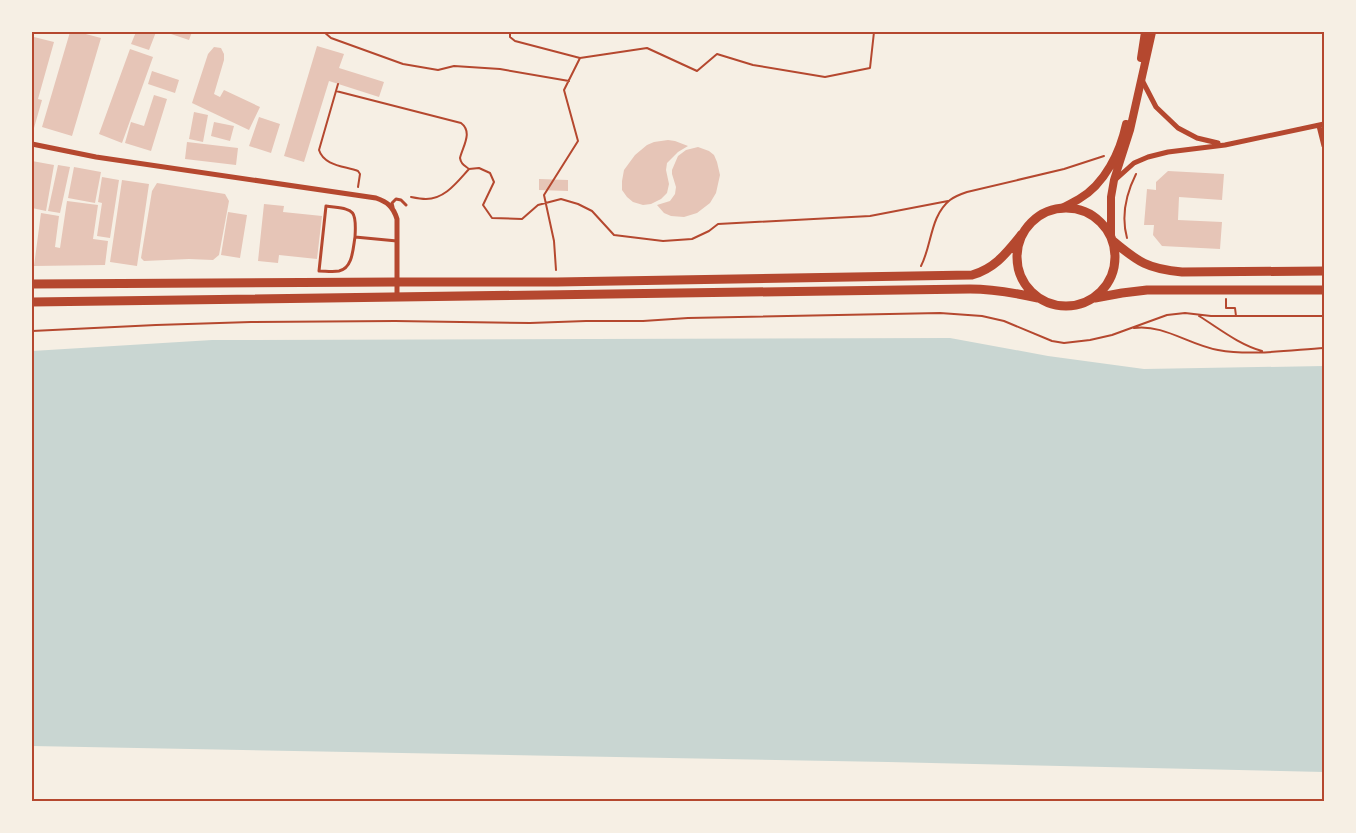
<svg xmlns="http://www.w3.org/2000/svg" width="1356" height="833" viewBox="0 0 1356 833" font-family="'Public Sans',sans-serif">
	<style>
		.water { fill: #c9d6d2 }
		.building { fill: #e6c5b7 }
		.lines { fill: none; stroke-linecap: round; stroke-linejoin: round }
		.path { stroke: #b5482f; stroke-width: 2 }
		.service { stroke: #b5482f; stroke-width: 3 }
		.minor { stroke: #b5482f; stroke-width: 5 }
		.primary { stroke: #b5482f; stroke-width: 8 }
		.trunk { stroke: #b5482f; stroke-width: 9 }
		.neatline { fill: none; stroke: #b5482f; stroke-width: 2 }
	</style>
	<rect width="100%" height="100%" fill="#f6efe4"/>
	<!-- water -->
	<path class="water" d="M950,338L1048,356L1144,369L1324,366V772L888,762L32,746V351L212,340Z"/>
	<!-- building -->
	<path class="building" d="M70,32H78L101,38L72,136L42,127Z
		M136,32H156L149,50L131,44Z
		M165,32H192L189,40Z
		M34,37L54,42L38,99L42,100L34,128L32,127V46Z
		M317,46L344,54L339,68L384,82L379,97L329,81L304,162L284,156Z
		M214,47L221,48L224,54V60L214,94L220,97L224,90L260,107L249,130L192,103L208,54Z
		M130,49L153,57L122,143L99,134Z
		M152,71L179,80L175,93L148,84Z
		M154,95L167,99L151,151L125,143L131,122L144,126Z
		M194,112L208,115L203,142L189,139Z
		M259,117L280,124L271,153L249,146Z
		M214,122L234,126L230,141L211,136Z
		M668,140L675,141L688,146L678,152L667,163L666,170L669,184L667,193L661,199L651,204L643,205L633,202L627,197L622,190V181L624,170L635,155L647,145L654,142Z
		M187,142L238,148L236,165L185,159Z
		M698,147L709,151L714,155L717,162L720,175L716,193L710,203L697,213L684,217L671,216L664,213L657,205L670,201L675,194L676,187L672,174V170L678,156L686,150Z
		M32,161L54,165L46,211L32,208Z
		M58,165L70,167L60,213L48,211Z
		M74,167L101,172L95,203L68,198Z
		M1168,171L1224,174L1222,200L1179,197L1178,220L1222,222L1220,249L1162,246L1153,235L1154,225H1144L1147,189L1156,190V182Z
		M102,177L119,180L110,238L97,236L102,203L98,202Z
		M539,179L568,180V191L539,190Z
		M122,180L149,184L137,266L110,262Z
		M157,183L225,194L229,201L219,255L213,260L189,259L144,261L141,258L152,191Z
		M67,201L98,205L93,239L108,241L105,265L34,266L41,213L59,216L55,247L60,248Z
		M264,204L284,206L283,212L322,216L317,259L279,255L278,263L258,261Z
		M228,212L247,215L240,258L221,255Z"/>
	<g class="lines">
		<!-- path -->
		<path class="path" d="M324,32L331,38L403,64L438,70L454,66L500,69L569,81
			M510,32V37L515,41L580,58
			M338,84L319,150C324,166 345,166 358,171L360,174L358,187
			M336,91L461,123C473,132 463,146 460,158C461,164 464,165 469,169
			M411,197C416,198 421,199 426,199C445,199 457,182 469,169L479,168L490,173L494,182L483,205L492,218L522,219L538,205L561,199L578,204L592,211L614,235L663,241L692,239L709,231L718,224L870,216L948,201
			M1127,238C1121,216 1126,194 1136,174
			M921,266C932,245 930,216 950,200C955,196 961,194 967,192L1064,169L1104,156
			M556,270L554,241L544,195L578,141L564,90L580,58L647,48L697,71L717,54L753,65L825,77L870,68L874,32
			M1226,299V308H1235L1236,316
			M1199,316C1220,329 1238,344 1262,351
			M1134,328C1164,324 1189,345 1218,350C1251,356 1291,350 1324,348
			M32,331L156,325L251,322L395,321L530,323L586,321H643L688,318L940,313L982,316L1004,321L1052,341L1064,343L1090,340L1112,335L1167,315L1185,313L1211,316H1324"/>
		<!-- service -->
		<path class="service" d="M393,207L392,203L396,199L401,200L406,205
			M355,237C353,248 353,268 339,271C333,272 325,271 319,271L326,206C353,210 357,207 355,237L397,241"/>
		<!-- minor -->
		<path class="minor" d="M1142,80L1156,107L1178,128L1197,138L1218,143
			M1319,126L1324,146
			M32,144L96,157L376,198C387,202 393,206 397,219V297
			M1115,180L1134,163L1148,157L1168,152L1225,145L1324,124"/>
		<!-- primary -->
		<path class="primary" d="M1141,58L1145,32
			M1062,208C1067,205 1074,202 1079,199C1105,184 1120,152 1126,124
			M1111,236V197L1114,180L1130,130L1152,32"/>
		<!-- trunk -->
		<path class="trunk" d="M1017 257a49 49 0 1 1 98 0a49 49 0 1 1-98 0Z
			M1113,241C1138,262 1148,269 1182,272L1324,271
			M32,284L397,282H557L972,275C996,268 1007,252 1022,234
			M1095,298L1122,293L1147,290H1324
			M32,302L970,289C993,289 1015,293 1038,298"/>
	</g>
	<!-- border -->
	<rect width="1356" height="833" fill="none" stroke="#f6efe4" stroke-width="66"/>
	<rect x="33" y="33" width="1290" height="767" class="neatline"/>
</svg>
